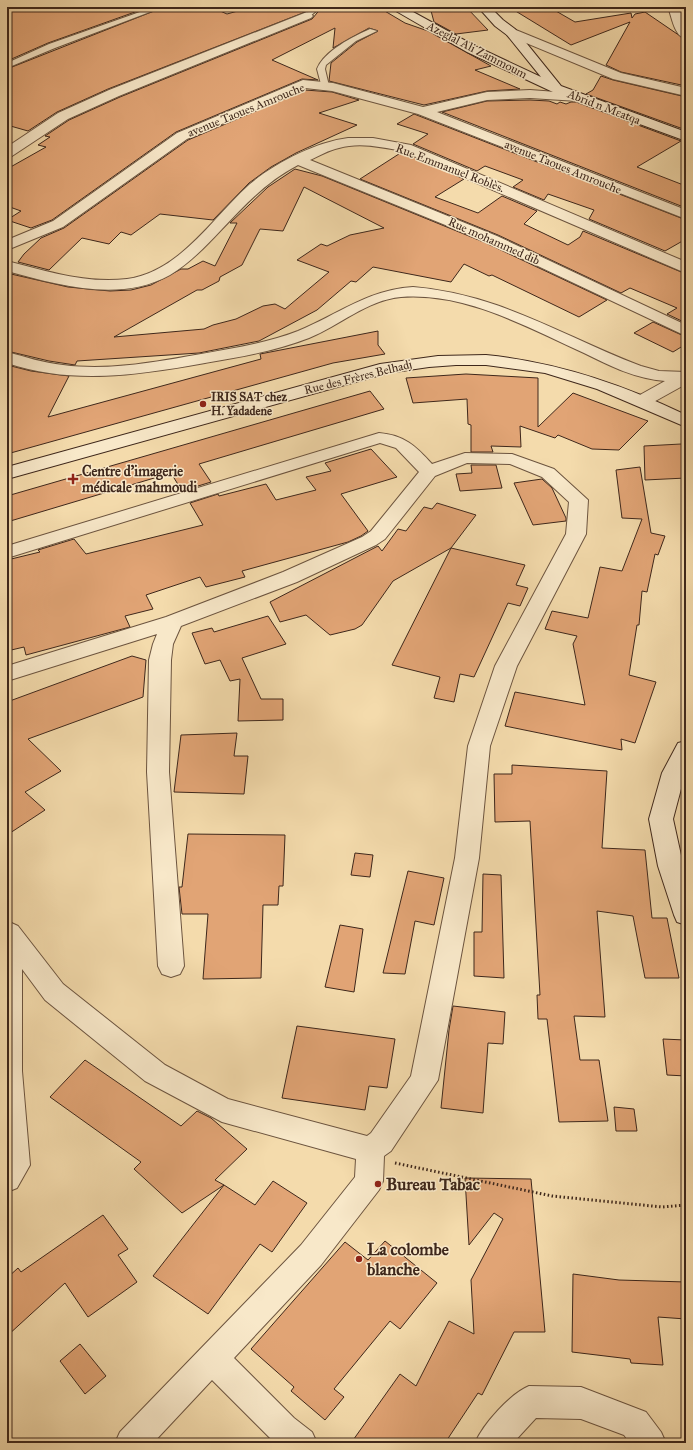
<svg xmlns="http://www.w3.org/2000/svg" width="693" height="1450" viewBox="0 0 693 1450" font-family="'IM FELL Great Primer',serif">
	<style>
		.building { fill: #e1a475; stroke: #3e271b; fill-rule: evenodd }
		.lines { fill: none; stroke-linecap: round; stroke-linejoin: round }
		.lane-casing { stroke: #6c543f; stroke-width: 2 }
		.street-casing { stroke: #6c543f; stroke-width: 2 }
		.secondary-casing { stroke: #3e271b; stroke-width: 2 }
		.path { stroke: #3e271b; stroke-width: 3; stroke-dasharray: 1.5 2.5; stroke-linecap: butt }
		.lane { fill: #f8e8c9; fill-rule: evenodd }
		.street { fill: #f8e8c9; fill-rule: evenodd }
		.secondary { fill: #f8e8c9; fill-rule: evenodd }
		.poi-dot { fill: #8f2418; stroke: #f8e8c9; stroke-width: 1.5 }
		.labels { text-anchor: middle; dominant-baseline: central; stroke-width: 3; stroke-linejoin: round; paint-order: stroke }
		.far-street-label { font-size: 12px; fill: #3e271b; stroke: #f8e8c9 }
		.far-poi-label { font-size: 12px; font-weight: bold; fill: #3e271b; stroke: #f8e8c9; text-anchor: start }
		.poi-label { font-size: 14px; font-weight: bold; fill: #3e271b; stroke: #f8e8c9; text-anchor: start }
		.near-poi-label { font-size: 17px; font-weight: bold; fill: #3e271b; stroke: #f8e8c9; text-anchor: start }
	</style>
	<rect width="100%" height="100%" fill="#f4dbac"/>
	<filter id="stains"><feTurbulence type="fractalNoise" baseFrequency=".005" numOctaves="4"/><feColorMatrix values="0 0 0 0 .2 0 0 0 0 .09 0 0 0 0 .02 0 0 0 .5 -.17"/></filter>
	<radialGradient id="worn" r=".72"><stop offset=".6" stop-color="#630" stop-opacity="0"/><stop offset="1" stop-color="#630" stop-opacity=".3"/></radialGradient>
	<!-- building -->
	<path class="building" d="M19,7H149L48,43L7,61V11Z
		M164,7H211L227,14L252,7H312L308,11L108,89L57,112L28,131L7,125V69Z
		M322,7H378L405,23L428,31L491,66L475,70L520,89L487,91L424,105L329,81L331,63L357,42L378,31L369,28L333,48L335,28L272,60L318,80L302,79L176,132L52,220L31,228L7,220L21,211L7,206V169L46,147L38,145L50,137L45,136L69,120L120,97L312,19Z
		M430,7H466L488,30L456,34L434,22Z
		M509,7H549L575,22L631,13L632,18L635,14L645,12L686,40V86L621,72L606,65L630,22L571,45Z
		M601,76L613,80L686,97V130L586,94L593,90Z
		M305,90L332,92L359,100L319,113L357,125L296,153L271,167L249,183L213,220L160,214L131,235L121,232L109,244L82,238L49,270L18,262L24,254L41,238L64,228L188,140Z
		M530,100L549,101L557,104L560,102L566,104L571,102H576L681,141L637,167L686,186V208L442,112L487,101Z
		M414,114L686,220V239L665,251L589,219L594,210L548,194L544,200L513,187L523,180L485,166L477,171L413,144L428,134L397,124Z
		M402,152L464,179L435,197L478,213L502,196L537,211L524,224L568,245L580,237L583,231L686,274V323L667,314L677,308L630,288L621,293L498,235L360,179Z
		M295,169L322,176L486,243L607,300L579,317L492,275L489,276L464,264L451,282L373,267L356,282L351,281L317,310L259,341L199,353L77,361L75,365L49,361L7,351V281L11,274L68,287L110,291L131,290L151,285L181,269H188L203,261L215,266L237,223H230L268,187ZM304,187L384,228L350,235L327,246L321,244L297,260L329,272L285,309L275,304L263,306L236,319L213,325L204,329L114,337L197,290H202L219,281L220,277L242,265L260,229L283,231Z
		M653,322L686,337V344L673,352L634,333Z
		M378,331V345L385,354L333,363L7,454V365L31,371L69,376L48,417L261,359L260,354Z
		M466,374L538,378V427L573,393L648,421L619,450L592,449L558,435L555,438L520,426L521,447L491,446L493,452H471V425L468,424L467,399L413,403L406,378Z
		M370,391L384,409L199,464L211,482L182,491L171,473L7,522V496Z
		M681,444L686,450V478L645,480L644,446Z
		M371,449L397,477L341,494L368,531L361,536L348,542L242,571L245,577L206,587L200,577L146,595L153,609L125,616L130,627L26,655L24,647L7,651V560L40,552L38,550L74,539L86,554L203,525L190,503L218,494L219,496L266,484L276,500L316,490L306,477L331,471L325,463Z
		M471,465H496L502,488L460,491L456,474L472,473Z
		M640,467L651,533L665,536L658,555L655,554L647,592L642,591L639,625H637L629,675L656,682L635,743L621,739L622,750L505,726L515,692L585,705L573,644L577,636L545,629L552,611L588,618L600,567L622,571L642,519L622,518L616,470Z
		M542,479L552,488L566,518V521L533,525L514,483Z
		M437,503L476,515L451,548L525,565L516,585L528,588L520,606L508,603L474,677L460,674L454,702L434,698L440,677L392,665L451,548L393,581L362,625L355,629L330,635L306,615L280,622L270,602L378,546L382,551L398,529L406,531L424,507L432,509Z
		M268,616L286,644L242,658L261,699H283V720L238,721L240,679L230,681L220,660L205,664L192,633L212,628L214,632Z
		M132,656L146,660L143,697L28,739L61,771L25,792L45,810L7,835V702Z
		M237,733L234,756H248L244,794L174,792L181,735Z
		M512,765L607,771L602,848L645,850L652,918H667L679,978H645L633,916L597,911L605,1017L574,1016L580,1060H599L608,1121L559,1122L547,1019H538L537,995H540L530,821L495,822L494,774H512Z
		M188,834L285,835L283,886H279L278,905H263L261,978L203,979L208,914H182L179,887H182Z
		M355,853L373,855L370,877L351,875Z
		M408,871L444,878L434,925L415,921L405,974L383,973Z
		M483,874L501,875L504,978L474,976V932H482Z
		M340,925L363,929L354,992L325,987Z
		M453,1006L505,1012L503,1044L488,1043L483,1113L441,1108L449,1030Z
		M297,1026L395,1039L387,1088L369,1086L365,1110L282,1098Z
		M663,1039L685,1040L686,1076L667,1075Z
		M85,1060L181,1126L197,1111L211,1118L247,1149L215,1180L224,1185L182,1213L134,1169L141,1162L50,1097Z
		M614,1107L634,1109L637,1131H616Z
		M465,1178L531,1179L545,1332H514L482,1395L478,1393L445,1443H351L400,1374L416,1386L449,1321L474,1334L471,1280L503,1219L494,1213L469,1245Z
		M273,1181L307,1203L272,1252L260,1244L208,1314L153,1276L224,1185L255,1205Z
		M103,1215L128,1249L118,1255L137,1282L88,1317L65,1283L7,1336V1278L18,1268L21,1272Z
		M385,1241L437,1283L400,1329L390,1321L334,1389L344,1397L325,1420L291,1391L294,1387L251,1349L345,1242L368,1260Z
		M573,1274L619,1280L686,1282V1319L658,1317L663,1365L631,1363L630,1359L572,1352Z
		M80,1344L106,1376L85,1394L60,1361Z"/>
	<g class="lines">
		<!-- lane casing -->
		<g class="lane-casing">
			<path id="lane" d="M154,7H163L55,48L7,68V63L49,44Z
				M314,7H321L309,17H305V15Z
				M370,29L377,31L356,41L326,65L325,69L329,86L322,88L317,69C324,51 354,36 370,29Z"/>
		</g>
		<!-- street casing -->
		<g class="street-casing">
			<path id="street" d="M668,7H680L686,24V39C674,36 672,17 668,7Z
				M307,12L311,14L313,16L311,18L119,96L68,119L12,156L7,157V147L58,113L109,90Z
				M511,28L621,73L686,88V96L613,79L507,35L505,32L507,29Z
				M303,80L333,83L423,107L487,92L530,90L583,94L584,97L583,100L578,101L530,98L487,100L437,112L686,210V219L418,114L332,91L305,88L187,139L63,227L7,250V240L53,221L177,133Z
				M348,138H373L411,145L686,262V273L681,271L402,151C382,147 359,142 339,148C329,150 319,156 310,160L497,236L686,325V336L487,242L298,165C267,181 246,204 222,229C206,246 190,263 170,275C120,303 58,285 7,271V261C46,271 86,284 127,279C180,272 213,217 250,184C275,163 316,142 348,138Z
				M413,287C500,294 562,336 641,366L659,371L686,372V384L650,404L644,405L638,404L635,400L638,396L665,381C636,379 610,366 584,353C527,327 465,292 401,297C367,300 339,326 309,338C276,351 240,357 205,363C139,375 72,385 7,363V352C26,357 43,363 63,365C109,371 156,362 201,354C234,348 267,343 298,331C339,314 367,290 413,287Z
				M379,433C404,435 416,446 432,464L465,453L512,454L554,469L588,500L586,534L517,666L490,746L479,858L438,1080L391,1151L384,1156L383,1181L379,1190L321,1265L234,1358L294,1418L312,1432L317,1443H275L212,1380L153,1443H115L120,1432L301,1245L355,1177L356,1159L222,1122L145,1081L45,1000L22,969V1071L30,1165L17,1188L7,1192V921L18,926L63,984L165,1065L228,1099L367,1136L371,1133L411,1076L455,858L468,746L495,666L566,534L569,502L542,477L510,464L467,463L435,476L385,539L376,545L297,582L181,626L173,644L171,660L169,772L184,966L180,974L171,977L162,974L158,966L147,772L149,660L153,644L157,634L7,681V666L166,617L283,572L362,537L371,531L419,472L396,448L380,443L7,558V546Z
				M529,1386L581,1387L646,1412L661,1432L666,1443H630L624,1435L581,1419L536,1418L513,1443H475C483,1424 510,1394 529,1386Z"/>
		</g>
		<!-- secondary casing -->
		<g class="secondary-casing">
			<path id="secondary" d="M389,7H404L475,46L541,77L507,35L495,26L478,7H490L503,20L515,29L561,86L686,132V141L555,93L467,52Z
				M486,355C557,362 622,384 686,415V427L597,389L545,373L486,365H456L429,367L388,373L7,479V467L380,364L438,356Z
				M686,741V770L673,819L686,878V925L677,922L674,915L658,866L649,819L662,773L678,743Z"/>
		</g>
		<!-- path -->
		<path class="path" d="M395,1163L552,1196L662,1207L686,1205"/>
		<!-- lane -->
		<use href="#lane" class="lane"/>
		<!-- street -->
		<use href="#street" class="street"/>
		<!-- secondary -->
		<use href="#secondary" class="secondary"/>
	</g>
	<!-- markers -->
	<g class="poi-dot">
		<circle cx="203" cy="404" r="4"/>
		<path d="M71 473h4v4h4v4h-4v4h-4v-4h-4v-4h4z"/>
		<circle cx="378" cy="1184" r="4"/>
		<circle cx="359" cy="1259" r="4"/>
	</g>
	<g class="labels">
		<!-- far-street labels -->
		<g class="far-street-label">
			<text transform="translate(477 50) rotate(27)">Azeglal Ali Zammoum</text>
			<text transform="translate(604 107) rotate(21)">Abrid n Mɛatqa</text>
			<text transform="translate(246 110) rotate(-22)">avenue Taoues Amrouche</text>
			<text transform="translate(563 167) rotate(22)">avenue Taoues Amrouche</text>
			<text transform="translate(450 168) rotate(21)">Rue Emmanuel Roblès.</text>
			<text transform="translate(494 241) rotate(24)">Rue mohammed dib</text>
			<text transform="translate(358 377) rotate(-14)">Rue des Frères Belhadj</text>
		</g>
		<!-- far-poi labels -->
		<g class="far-poi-label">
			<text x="211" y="397">IRIS SAT chez<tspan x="211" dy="14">H. Yadadene</tspan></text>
		</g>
		<!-- poi labels -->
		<g class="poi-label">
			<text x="82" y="471">Centre d'imagerie<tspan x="82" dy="16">médicale mahmoudi</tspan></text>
		</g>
		<!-- near-poi labels -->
		<g class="near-poi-label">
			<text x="386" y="1184">Bureau Tabac</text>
			<text x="367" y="1249">La colombe<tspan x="367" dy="20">blanche</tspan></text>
		</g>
	</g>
	<!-- margin -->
	<rect width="693" height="1450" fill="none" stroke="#f4dbac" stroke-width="24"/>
	<rect x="8" y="8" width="677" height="1434" fill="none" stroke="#3e271b" stroke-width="2"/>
	<rect x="12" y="12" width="669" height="1426" fill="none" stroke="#3e271b"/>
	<rect width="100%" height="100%" filter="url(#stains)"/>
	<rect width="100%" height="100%" fill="url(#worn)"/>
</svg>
